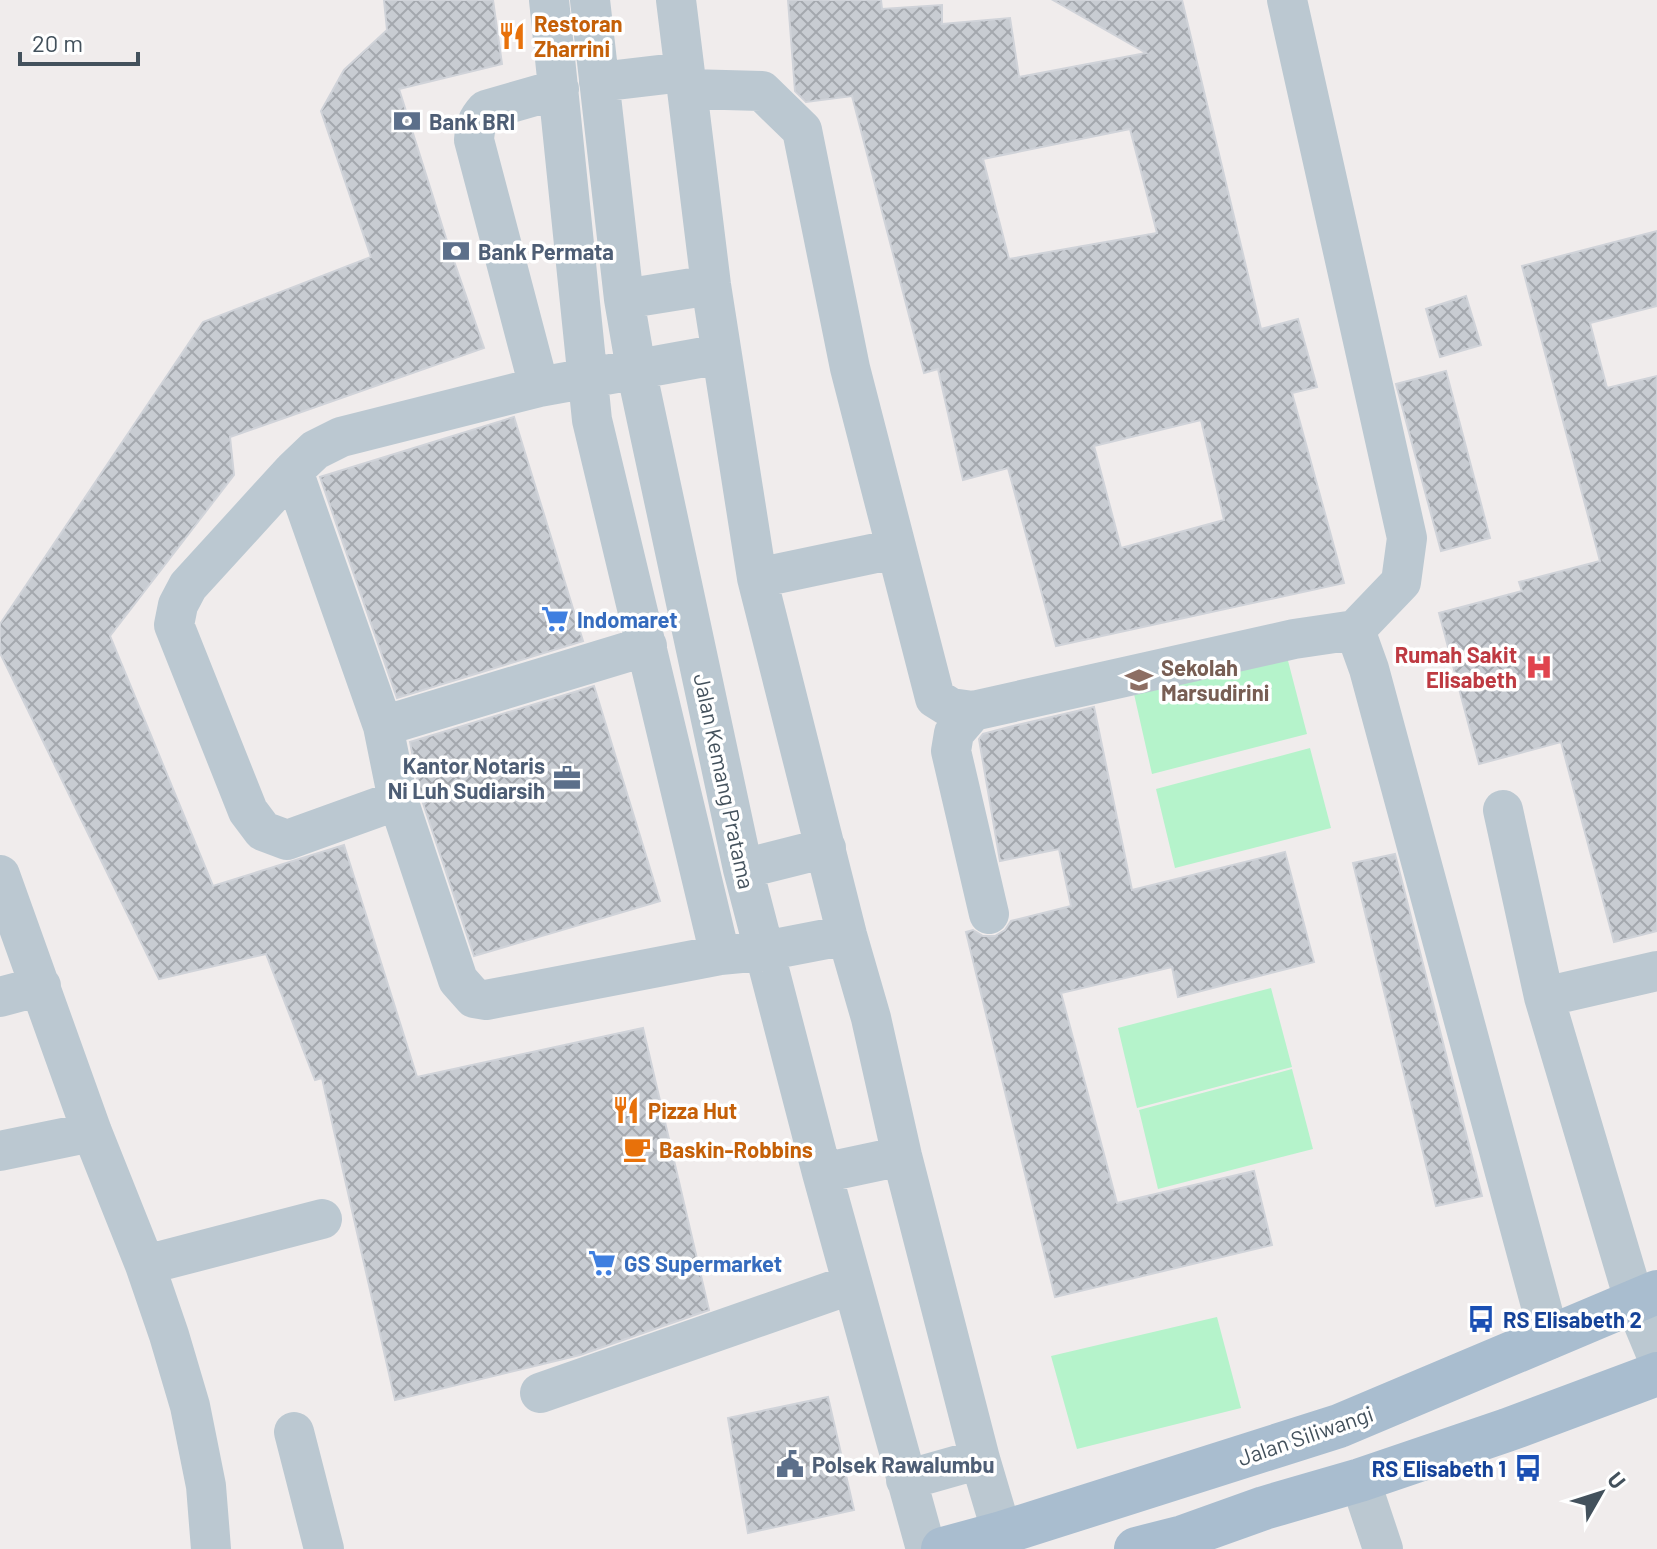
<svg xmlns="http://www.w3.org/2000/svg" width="1657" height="1549" viewBox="0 0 1657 1549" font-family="Barlow,sans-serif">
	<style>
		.grass { fill: #b5f3cb }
		.building { fill: url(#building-cross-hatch); stroke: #d0d3d9; stroke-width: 2; fill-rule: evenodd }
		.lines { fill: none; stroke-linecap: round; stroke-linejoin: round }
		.minor { stroke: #bbc8d1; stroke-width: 40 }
		.major { stroke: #a9bdcf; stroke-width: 44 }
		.labels { text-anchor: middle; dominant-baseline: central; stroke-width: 7; stroke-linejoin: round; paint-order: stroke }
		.food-label { font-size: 22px; font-weight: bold; fill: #c56008; stroke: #fff; text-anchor: start }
		.service-label { font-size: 22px; font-weight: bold; fill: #4e5e75; stroke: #fff; text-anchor: start }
		.shop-label { font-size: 22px; font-weight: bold; fill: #366cbe; stroke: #fff; text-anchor: start }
		.health-label { font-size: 22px; font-weight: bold; fill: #be3a42; stroke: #fff; text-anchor: end }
		.education-label { font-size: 22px; font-weight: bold; fill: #785e54; stroke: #fff; text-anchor: start }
		.street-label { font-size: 22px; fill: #43515c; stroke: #fff }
		.transit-label { font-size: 22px; font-weight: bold; fill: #164399; stroke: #fff; text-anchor: start }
	</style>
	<defs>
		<pattern id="building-cross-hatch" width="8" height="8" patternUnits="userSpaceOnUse" patternTransform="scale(2)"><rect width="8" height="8" fill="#c8ccd2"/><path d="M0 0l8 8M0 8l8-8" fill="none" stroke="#a4a8ae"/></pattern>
	</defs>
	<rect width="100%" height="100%" fill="#f0ecec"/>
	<!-- grass -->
	<path class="grass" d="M1286,653L1307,734L1152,774L1134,694Z
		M1310,748L1331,828L1175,868L1156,789Z
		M1271,988L1292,1067L1137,1108L1118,1028Z
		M1292,1069L1313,1149L1158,1189L1139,1110Z
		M1217,1317L1241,1408L1077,1449L1051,1356Z"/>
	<!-- building -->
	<path class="building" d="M384,0H493L502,64L399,89L446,238L484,348L230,437L234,475L110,636L213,886L344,845L417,1077L643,1028L709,1310L580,1355L395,1400L322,1078L315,1080L266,954L159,979L0,653V624L203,322L371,257L321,111L344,70L387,30Z
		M788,0H881L882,9L942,5V24L1010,18L1019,77L1146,53L1053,0H1182L1261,329L1298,319L1317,387L1292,393L1344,583L1056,646L1008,468L963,480L938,369L924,373L852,96L806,102L795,91ZM1130,129L1157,233L1009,259L983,159ZM1201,420L1224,520L1121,548L1094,446Z
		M1657,231V306L1590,323L1607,388L1657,376V931L1614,942L1561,742L1479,764L1439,613L1522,591L1519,582L1600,561L1522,266Z
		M1466,296L1481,345L1440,357L1426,309Z
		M1446,371L1490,538L1441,551L1396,384Z
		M514,417L583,641L397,698L320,477Z
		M594,686L660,901L474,956L420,794L410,742Z
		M1094,707L1132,890L1285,852L1314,962L1178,997L1172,967L1061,993L1117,1203L1254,1171L1272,1245L1055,1297L966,932L973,930L983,936H995L1005,930L1011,921L1071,906L1059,849L1000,861L979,739L983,734L1009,727Z
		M1395,854L1482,1196L1436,1206L1353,863Z
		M828,1397L854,1510L748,1533L728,1418Z"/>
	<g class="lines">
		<!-- minor -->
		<path class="minor" d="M549,0L592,420L720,955
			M590,0L624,299L636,369L743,869L822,1173L926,1549
			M676,0L711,285L757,578L847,935L871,1018L902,1156L980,1459L1002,1533L998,1549
			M599,82L684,72
			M688,89L762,91L802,130L850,368L935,698L951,708L973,711
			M624,299L711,285
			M721,354L539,387L341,437L315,450L293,471L383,726L398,800L458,980L474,998L486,1000L720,955L764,951L847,935
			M539,387L474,140C475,126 477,120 486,110L559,89
			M293,471L188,586L178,605L174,625L248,811L263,831L287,840L398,800
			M757,578L895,549
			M1355,630L1369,669L1550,1339
			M383,726L647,646
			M1503,810L1544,997L1635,1303L1657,1356
			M743,869L826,848
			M0,875L92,1132L145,1265L169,1335L190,1406L206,1486L211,1549
			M989,914L951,751L954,733L973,711L1294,639L1355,630L1401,582L1407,538L1287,0
			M0,997L41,986
			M1544,997L1657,971
			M0,1151L92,1132
			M822,1173L902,1156
			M145,1265L322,1219
			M540,1393L852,1284
			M294,1432L324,1549
			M906,1480L980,1459
			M1360,1480L1383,1549"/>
		<!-- major -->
		<path class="major" d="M943,1549L1002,1533L1339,1426L1657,1292
			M1136,1549L1183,1537L1264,1508L1360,1480L1507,1430L1657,1374"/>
	</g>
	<!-- icons -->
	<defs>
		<g id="restaurant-bare" transform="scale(2.16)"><path d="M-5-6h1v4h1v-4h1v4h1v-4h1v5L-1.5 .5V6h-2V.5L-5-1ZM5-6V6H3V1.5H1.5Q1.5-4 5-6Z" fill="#e8710a" stroke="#fff" stroke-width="2.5" paint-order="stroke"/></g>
		<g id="bank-bare" transform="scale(2.16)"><path d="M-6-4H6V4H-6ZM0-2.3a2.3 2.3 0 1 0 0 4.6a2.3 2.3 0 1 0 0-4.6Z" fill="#5c6f8a" stroke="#fff" stroke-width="2.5" paint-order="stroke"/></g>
		<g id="supermarket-bare" transform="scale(2.16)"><path d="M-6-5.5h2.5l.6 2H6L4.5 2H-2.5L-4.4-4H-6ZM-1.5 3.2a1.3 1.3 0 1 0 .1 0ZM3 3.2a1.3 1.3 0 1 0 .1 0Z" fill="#3f7fe0" stroke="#fff" stroke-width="2.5" paint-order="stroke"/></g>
		<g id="hospital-bare" transform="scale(2.16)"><path d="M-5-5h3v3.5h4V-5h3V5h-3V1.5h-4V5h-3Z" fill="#e0444e" stroke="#fff" stroke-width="2.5" paint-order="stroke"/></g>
		<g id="school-bare" transform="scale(2.16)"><path d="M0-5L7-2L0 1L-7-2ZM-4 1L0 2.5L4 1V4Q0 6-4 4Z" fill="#8d6e63" stroke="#fff" stroke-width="2.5" paint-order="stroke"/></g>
		<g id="office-bare" transform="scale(2.16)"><path d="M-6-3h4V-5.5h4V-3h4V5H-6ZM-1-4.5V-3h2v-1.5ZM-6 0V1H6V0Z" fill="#5c6f8a" stroke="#fff" stroke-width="2.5" paint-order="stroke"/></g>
		<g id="cafe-bare" transform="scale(2.16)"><path d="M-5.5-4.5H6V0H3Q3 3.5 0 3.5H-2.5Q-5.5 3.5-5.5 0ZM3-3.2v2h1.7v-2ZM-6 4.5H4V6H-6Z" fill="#e8710a" stroke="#fff" stroke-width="2.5" paint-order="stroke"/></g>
		<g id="bus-bare" transform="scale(2.16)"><path d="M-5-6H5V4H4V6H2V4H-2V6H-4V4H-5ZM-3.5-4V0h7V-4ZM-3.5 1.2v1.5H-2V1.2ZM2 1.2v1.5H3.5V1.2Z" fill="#1a4fb4" stroke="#fff" stroke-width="2.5" paint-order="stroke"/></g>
		<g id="civic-bare" transform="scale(2.16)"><path d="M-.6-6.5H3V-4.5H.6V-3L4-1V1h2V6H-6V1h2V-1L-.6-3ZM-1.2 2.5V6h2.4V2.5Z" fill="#5c6f8a" stroke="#fff" stroke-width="2.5" paint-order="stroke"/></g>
	</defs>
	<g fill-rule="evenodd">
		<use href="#restaurant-bare" x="512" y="36"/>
		<use href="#bank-bare" x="407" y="121"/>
		<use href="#bank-bare" x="456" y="251"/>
		<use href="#supermarket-bare" x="555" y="619"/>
		<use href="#hospital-bare" x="1539" y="667"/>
		<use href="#school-bare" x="1139" y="680"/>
		<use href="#office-bare" x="567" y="778"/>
		<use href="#restaurant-bare" x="626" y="1110"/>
		<use href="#cafe-bare" x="637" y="1149"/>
		<use href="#supermarket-bare" x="602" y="1263"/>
		<use href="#bus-bare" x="1481" y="1319"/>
		<use href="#civic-bare" x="790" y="1464"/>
		<use href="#bus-bare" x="1528" y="1468"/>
	</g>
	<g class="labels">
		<!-- food labels -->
		<g class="food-label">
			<text x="534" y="23">Restoran<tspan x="534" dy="25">Zharrini</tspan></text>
			<text x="648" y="1110">Pizza Hut</text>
			<text x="659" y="1149">Baskin-Robbins</text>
		</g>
		<!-- service labels -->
		<g class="service-label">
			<text x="429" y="121">Bank BRI</text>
			<text x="478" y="251">Bank Permata</text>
			<text x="545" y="765" text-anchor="end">Kantor Notaris<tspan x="545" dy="25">Ni Luh Sudiarsih</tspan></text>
			<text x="812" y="1464">Polsek Rawalumbu</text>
		</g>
		<!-- shop labels -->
		<g class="shop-label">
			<text x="577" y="619">Indomaret</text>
			<text x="624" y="1263">GS Supermarket</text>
		</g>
		<!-- health labels -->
		<g class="health-label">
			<text x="1517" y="654">Rumah Sakit<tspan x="1517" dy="25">Elisabeth</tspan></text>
		</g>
		<!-- education labels -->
		<g class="education-label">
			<text x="1161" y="667">Sekolah<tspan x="1161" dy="25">Marsudirini</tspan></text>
		</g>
		<!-- street labels -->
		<g class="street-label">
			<text transform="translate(725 781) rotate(78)">Jalan Kemang Pratama</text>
			<text transform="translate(1305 1435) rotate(-19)">Jalan Siliwangi</text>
		</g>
		<!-- transit labels -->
		<g class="transit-label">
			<text x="1503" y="1319">RS Elisabeth 2</text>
			<text x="1506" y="1468" text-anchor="end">RS Elisabeth 1</text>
		</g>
	</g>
	<!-- north arrow -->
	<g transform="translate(1601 1493) rotate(51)" stroke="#ffffff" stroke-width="6" paint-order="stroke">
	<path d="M0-6L14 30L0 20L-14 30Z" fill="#43515c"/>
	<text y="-12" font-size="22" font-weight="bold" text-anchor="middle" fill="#43515c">U</text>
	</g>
	<!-- scale -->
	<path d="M20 52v12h118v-12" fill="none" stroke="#43515c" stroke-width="4"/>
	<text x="32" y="52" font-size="24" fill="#43515c" stroke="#ffffff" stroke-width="6" paint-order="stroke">20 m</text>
</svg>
